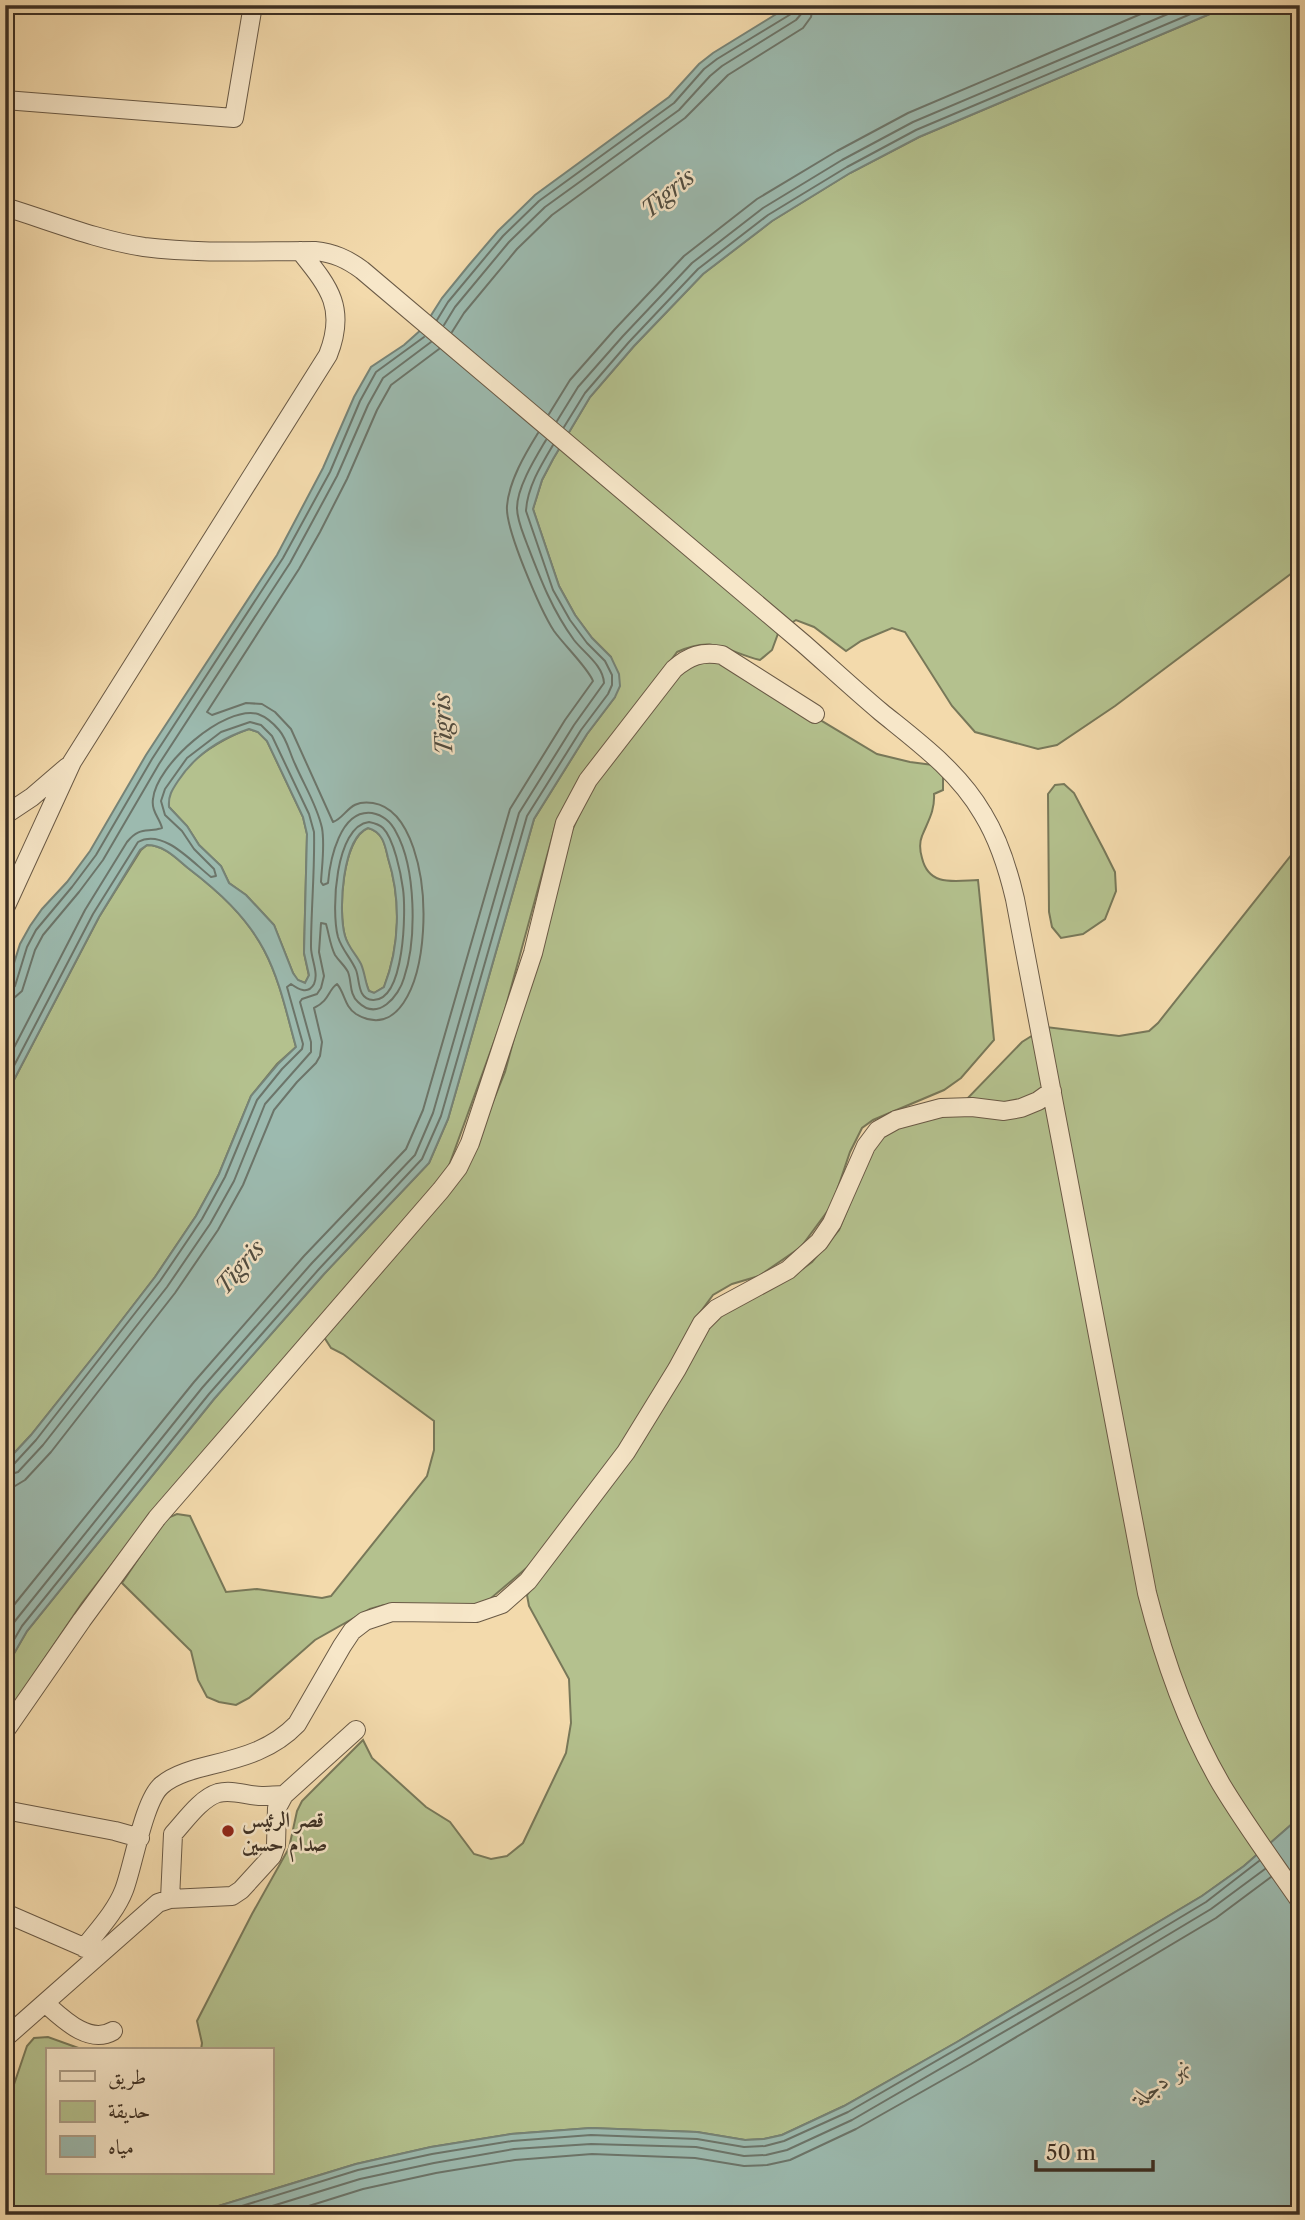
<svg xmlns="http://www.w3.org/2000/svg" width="1305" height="2220" viewBox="0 0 1305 2220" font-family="'Libre Caslon Text',Amiri,serif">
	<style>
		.green { fill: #b4c18e; stroke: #787859; stroke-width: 2 }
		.water { fill: #9cbaaf; stroke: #768377; stroke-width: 2; fill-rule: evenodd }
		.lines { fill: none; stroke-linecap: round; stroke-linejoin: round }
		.shore { stroke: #6c756a; stroke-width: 2 }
		.minor-casing { stroke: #6a5a46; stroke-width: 20 }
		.minor { stroke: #f7e7c9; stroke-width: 18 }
		.poi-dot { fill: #8f2418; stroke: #f7e7c9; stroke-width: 2.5 }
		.labels { text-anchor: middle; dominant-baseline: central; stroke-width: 5; stroke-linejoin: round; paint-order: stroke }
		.poi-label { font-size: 21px; font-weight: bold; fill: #3d3024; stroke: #f7e7c9; text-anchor: start }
		.water-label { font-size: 23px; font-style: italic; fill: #504c40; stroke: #f7e7c9 }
	</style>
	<rect width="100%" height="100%" fill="#f3daac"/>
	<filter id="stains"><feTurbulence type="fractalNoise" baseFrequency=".00286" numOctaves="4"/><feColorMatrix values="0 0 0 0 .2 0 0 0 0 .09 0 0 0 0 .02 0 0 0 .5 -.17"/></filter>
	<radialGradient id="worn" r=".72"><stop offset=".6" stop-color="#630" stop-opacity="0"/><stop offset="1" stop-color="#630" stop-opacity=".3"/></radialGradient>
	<!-- green -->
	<path class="green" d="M1231,5H1300V567L1115,706L1057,745L1038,749L975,732L952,706L905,632L892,628L861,641L846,651L814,627L796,620L779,631L772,650L760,660C724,651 715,635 677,652L570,797L556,823L503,1017L447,1171L154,1510L82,1603L14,1704L5,1719V1669L27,1631L214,1399L324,1274L429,1163L448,1119L534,819L587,734L615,697L611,657L592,638L575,615L559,586L533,509L542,480L553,459L590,397L634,346L703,274L772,221L850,173L919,137Z
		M708,659L732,667L877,754L910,762L933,765L943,769V790L934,794C935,811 928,821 922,836C919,843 920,851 922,858C929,887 954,881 978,880L994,1040L961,1078L944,1090L873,1120L862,1128L850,1152L832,1205L801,1247L759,1276L732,1284L713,1295L696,1318L629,1438L530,1565L490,1599L470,1607L384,1605L370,1609L315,1640L249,1698L236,1705L219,1702L207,1697L198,1680L191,1651L122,1583L165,1519L177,1514L190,1516L226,1592L257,1589L322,1598L331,1596L427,1476L434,1450V1421L343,1354L331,1348L324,1337L470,1158L505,1072L566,844L591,788L680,672Z
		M249,729L258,732L267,741L303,817L307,834L304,953L309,976L305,983L297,980L293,973L274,925L246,895L229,883L221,866L199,845L187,826L169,807C164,772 221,738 249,729Z
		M1064,784L1074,793L1104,850L1115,872L1116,891L1105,919L1083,934L1061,938L1052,927L1049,912L1048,794L1055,785Z
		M368,828C383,832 385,845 388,858C401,899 400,946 384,987L374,993L369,991C365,982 364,973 360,965C355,955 348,947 345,936C338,912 342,838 368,828Z
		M1300,844V1817L1244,1866L1202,1896L957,2042L844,2106L782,2135L764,2139L745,2140L697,2132L591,2128L511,2134L431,2147L356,2164L189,2215H5V2111L27,2046L34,2038L48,2037L84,2050H47V2173H271V2050H201L202,2043L197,2021L252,1914L289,1848L297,1811L302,1801L363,1740L372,1758L426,1807L450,1822L474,1854L491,1859L507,1856L523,1843L566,1753L571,1723L569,1679L529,1606L527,1595L643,1441L710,1324L718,1315L794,1275L812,1262L839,1230L874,1145L894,1127L966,1100L1022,1042L1046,1027L1119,1036L1149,1031L1158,1023Z
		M147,845C164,845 176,858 188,868C218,891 246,916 264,950C280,980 287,1015 296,1047L277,1064L251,1096L219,1174L196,1216L155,1277L98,1351L31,1435L5,1463V1097L99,917L141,850Z"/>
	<!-- water -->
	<path class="water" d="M791,5H1231L919,137L850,173L772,221L703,274L634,346L590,397L553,459L542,480L533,509L559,586L575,615L592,638L611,657L619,674L620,686L615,697L587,734L534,819L448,1119L429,1163L324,1274L214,1399L27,1631L5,1669V1463L31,1435L98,1351L155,1277L196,1216L219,1174L251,1096L278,1064L296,1047C287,1015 280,980 264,950C246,916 218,891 188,868C176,858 164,845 147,845L140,850L99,917L5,1097V992L20,944L30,926L42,909L67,882L90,851L146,755L277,555L323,468L354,397L371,367L404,345L423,328L442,298L469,265L498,231L535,195L669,97L699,64L713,53ZM249,729L258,732L267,741L303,817L307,834L304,953L309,975L305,983L298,980L293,973L274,925L246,895L229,883L221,866L199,845L187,826L169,807C168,796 172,790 178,781C195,755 219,739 249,729ZM368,828C383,832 385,845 388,858C401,899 400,946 384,987L374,993L369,991C365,982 365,973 361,964C356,954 348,947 345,936C338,912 342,838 368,828Z
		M1300,1817V2215H189L356,2164L431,2147L511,2134L591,2128L697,2132L745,2140L764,2139L782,2135L844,2106L957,2042L1202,1896L1244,1866Z"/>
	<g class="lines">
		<!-- shore -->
		<path class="shore" d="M437,320L448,302L503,236L539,201L674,103L704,69L717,59L791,14L794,5
			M444,325L455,307L509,242L545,207L679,110L710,76L722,66L796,20L802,13L803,5
			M452,332L464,313L517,249L552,215L685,118L728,75L803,28L811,17L813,5
			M549,414L570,380L615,329L684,256L757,199L837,151L908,113L1162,5
			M557,421L578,387L623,336L692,263L763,208L842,160L913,122L1189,5
			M564,427L585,393L629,342L698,269L768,215L847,167L916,130L1212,5
			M369,822C374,823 379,824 383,828C394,839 401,874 403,889C406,910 405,1001 373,1000C357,999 360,980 356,970C351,958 342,950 338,937C331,911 335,826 369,822Z
			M5,990H11L15,986L27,947L36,930L72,887L96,855L152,759L283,558L330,472L360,401L376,372L424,337
			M5,999L14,998L22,991L35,950L43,935L79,892L103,860L159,764L290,563L337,476L368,405L383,378L431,342
			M5,1065L85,910L127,842C140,826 147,833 162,828C160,819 151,811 153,799C156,765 224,705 258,714C266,717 274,724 279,730C287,739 290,754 295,764C304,785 317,805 322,828C325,845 322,864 321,882L323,885L328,883C330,860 340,809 372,813C383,815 391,822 396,832C416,868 417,939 404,978C399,996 378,1022 358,1002C349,994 352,982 348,972C345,966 339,961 335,955C330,945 329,934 326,924L321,923L319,952L324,976L321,988L317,994L302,999L300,1002L311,1042V1052L265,1104L234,1181L210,1224L167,1287L43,1445L18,1472L5,1476
			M5,1083L93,914L138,842C163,828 192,862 211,877L216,876L214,869L194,849L182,831L165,815L161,801L165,789L187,758L221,732L250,722L261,725L272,736L309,814L314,832C315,870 311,909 311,947C311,959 319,973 314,984C308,995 298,989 291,984L287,987L303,1044L302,1049L282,1069L257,1100L225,1177L202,1219L160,1281L36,1440L13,1465L5,1467
			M5,1487L15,1486L25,1480L51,1452L175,1293L218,1230L243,1185L274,1110L297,1082L316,1063L320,1056L322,1042L314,1008C330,1000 328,990 337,984C345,993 344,1006 356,1014C437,1062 448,815 373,803C348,799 347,817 333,822L291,729L275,712L262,704L246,703L212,715L207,712L299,569L320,532L347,479L377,410L391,385L439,349
			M5,1616L194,1382L304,1256L406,1149L423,1110L510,809L565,720L593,681C588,668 564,645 554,631C541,611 505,529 507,506C509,481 525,454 538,433
			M5,1637L15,1621L202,1388L312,1263L415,1155L433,1113L519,813L574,725L604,683C603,665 584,653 574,640C552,610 540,578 527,544C523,533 517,520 517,508C517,487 536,457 546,440
			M5,1655L22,1626L209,1394L319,1269L422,1159L441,1116L527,816L581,730L608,694L612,685V675L605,661L587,643L570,620L553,590L526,511C527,488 541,465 553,445
			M213,2215L358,2170L432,2154L512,2141L591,2135L697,2139L744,2147L765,2146L784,2141L848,2112L1076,1980L1206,1902L1259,1861
			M243,2215L360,2179L434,2163L514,2149L591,2144L696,2147L744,2156L766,2155L787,2150L852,2120L1081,1987L1211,1909L1265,1869
			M280,2215L363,2189L436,2173L515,2160L592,2154L695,2158L744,2166L767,2165L790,2160L856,2129L971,2064L1216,1918L1271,1877"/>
		<!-- minor casing -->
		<g class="minor-casing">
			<path id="minor" d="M5,100L234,118L253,5
				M5,207C51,221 97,240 144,247C200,254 258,251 315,251C334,253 347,259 362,270L804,644C830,667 855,690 881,712C918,742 958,771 983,814C999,840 1008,869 1015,899L1147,1593C1164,1660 1186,1724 1221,1784C1245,1824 1273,1862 1300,1901
				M5,815L32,797L67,767
				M5,908L72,762L328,355C347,307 328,286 300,251
				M5,1731L82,1620L157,1518L441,1190L458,1168L470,1143L533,953L565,823L588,780L674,669C689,656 702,651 722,655L815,714
				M5,1810L115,1831L140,1838
				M170,1899L173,1834C185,1821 201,1798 218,1793C233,1789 247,1796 262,1796C269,1796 277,1795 284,1795
				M5,1913L95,1952
				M84,1948C98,1930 116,1911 124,1890C133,1867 144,1799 162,1785C175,1774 195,1769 211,1765C244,1757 273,1749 297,1724L342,1646L352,1631L365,1621L392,1612L476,1613L502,1604L528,1581L626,1452L677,1369L702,1323L716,1309L788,1270L819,1242L832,1223L866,1146L878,1130L896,1120L941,1108L972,1107L1004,1111L1021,1108L1038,1101L1052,1091
				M46,2004C63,2019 89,2045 113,2031
				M5,2038L158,1903L170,1899L232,1896L241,1890L272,1856L276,1845L277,1808L284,1795L356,1730"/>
		</g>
		<!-- minor -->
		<use href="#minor" class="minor"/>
	</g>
	<!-- markers -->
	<circle class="poi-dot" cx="228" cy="1831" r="7"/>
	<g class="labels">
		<!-- poi labels -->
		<g class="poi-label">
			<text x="242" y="1819">قصر الرئيس<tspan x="242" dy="24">صدام حسين</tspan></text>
		</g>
		<!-- water labels -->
		<g class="water-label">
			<text transform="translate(668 193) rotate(-40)">Tigris</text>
			<text transform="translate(443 724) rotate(-93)">Tigris</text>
			<text transform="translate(240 1267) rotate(-50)">Tigris</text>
			<text transform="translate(1161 2081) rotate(-37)">نهر دجلة</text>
		</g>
	</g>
	<!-- margin -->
	<rect width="1305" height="2220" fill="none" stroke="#f3daac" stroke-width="28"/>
	<rect x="7" y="7" width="1291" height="2206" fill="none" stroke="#3d3024" stroke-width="3.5"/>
	<rect x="14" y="14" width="1277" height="2192" fill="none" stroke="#3d3024" stroke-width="2"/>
	<!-- legend -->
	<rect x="46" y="2048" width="228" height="126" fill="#f7e7c9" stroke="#ad9e87" stroke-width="2"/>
	<rect x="60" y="2071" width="35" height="10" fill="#f7e7c9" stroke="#ad9e87" stroke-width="2"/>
	<text x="108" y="2084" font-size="21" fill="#3d3024">طريق</text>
	<rect x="60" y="2101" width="35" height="21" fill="#b4c18e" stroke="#ad9e87" stroke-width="2"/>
	<text x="108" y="2118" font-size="21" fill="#3d3024">حديقة</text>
	<rect x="60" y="2136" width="35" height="21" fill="#9cbaaf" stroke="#ad9e87" stroke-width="2"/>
	<text x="108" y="2154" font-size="21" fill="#3d3024">مياه</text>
	<!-- scale -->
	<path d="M1036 2160v10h117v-10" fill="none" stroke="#3d3024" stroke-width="3.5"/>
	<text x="1046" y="2160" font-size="21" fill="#3d3024" stroke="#f7e7c9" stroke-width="5" paint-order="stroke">50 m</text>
	<rect width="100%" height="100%" filter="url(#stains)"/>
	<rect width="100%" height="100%" fill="url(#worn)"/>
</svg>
